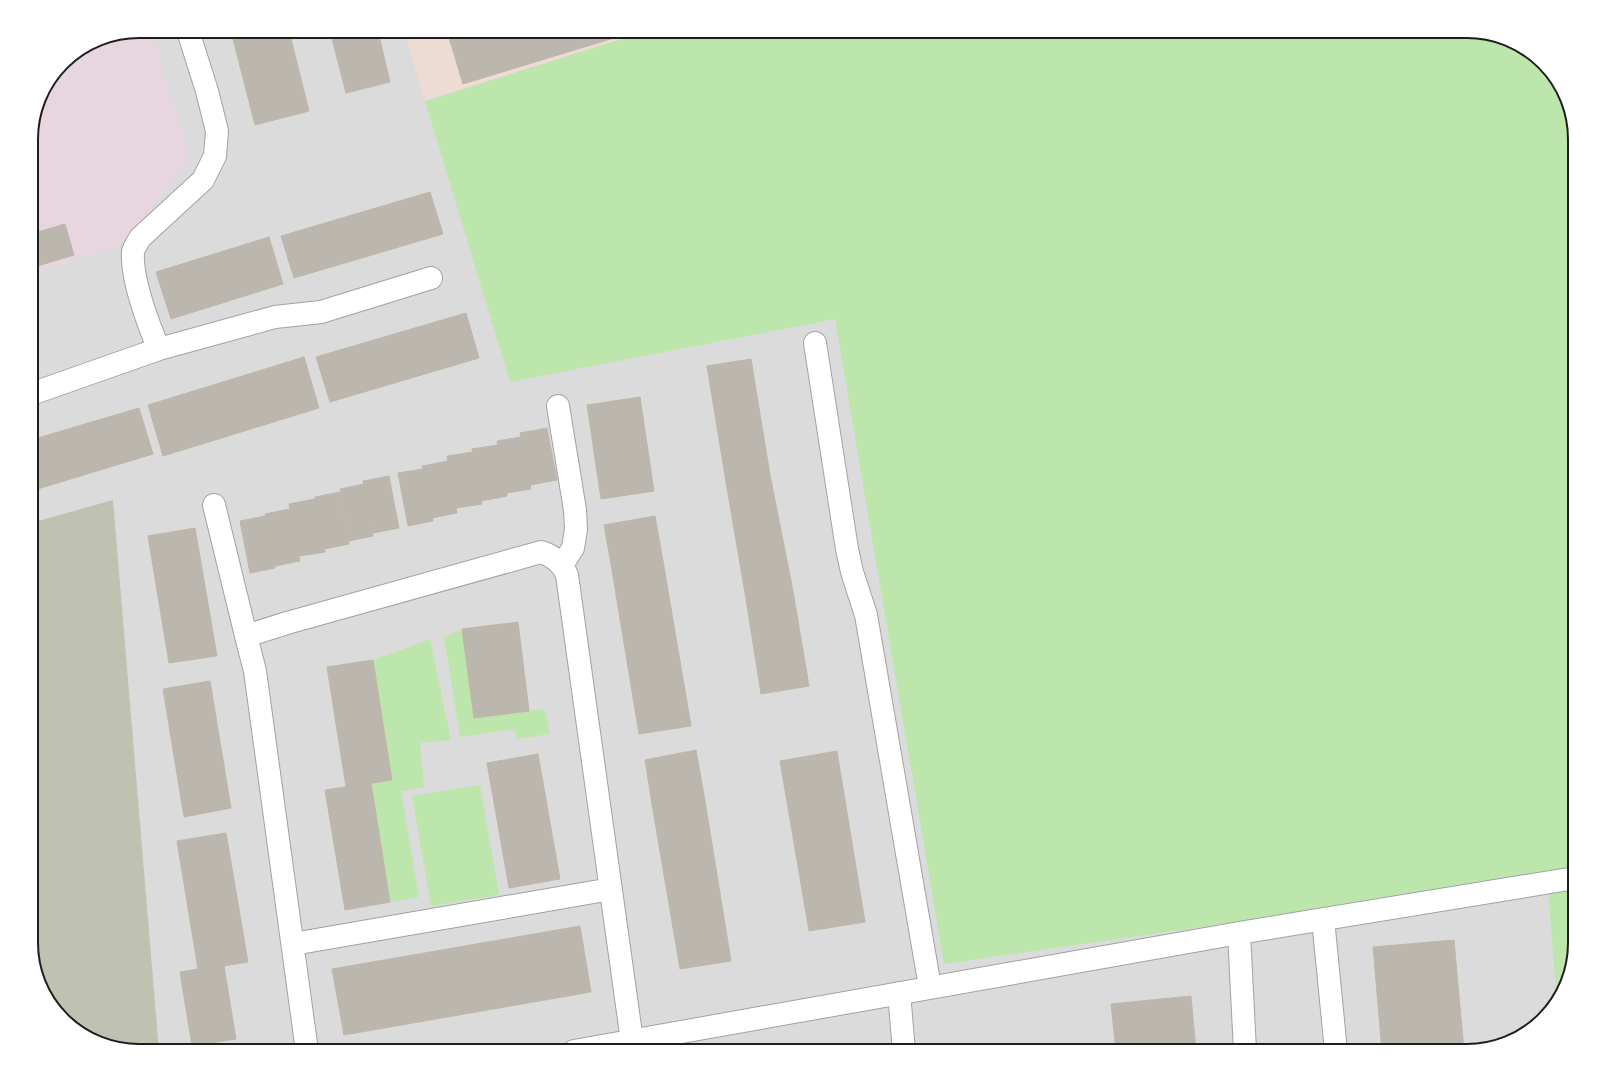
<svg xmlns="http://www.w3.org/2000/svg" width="1606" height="1082" viewBox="0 0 1606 1082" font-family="'Golos Text',sans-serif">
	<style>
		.residential { fill: #dcdbdb }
		.commercial { fill: #eedbd4 }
		.industrial { fill: #e7d6e0 }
		.construction { fill: #bfc2b0 }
		.grass { fill: #bde6ac }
		.building { fill: #bbb6ae; stroke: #bfb7a7 }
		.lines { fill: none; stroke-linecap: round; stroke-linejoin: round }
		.minor-casing { stroke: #a2a2a2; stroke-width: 24 }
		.minor { stroke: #fff; stroke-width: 22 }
		.rim { fill: none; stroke: #1e1e1e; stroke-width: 2 }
	</style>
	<rect width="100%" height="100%" fill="#eeede4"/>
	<!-- residential -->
	<path class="residential" d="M139,31H1467L1527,49L1564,91L1575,138V944L1557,1003L1515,1040L1468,1051H139L79,1033L45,997L31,950V132L39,97L63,62L98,39Z"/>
	<!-- commercial -->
	<path class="commercial" d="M404,31H647L425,101Z"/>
	<!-- industrial -->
	<path class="industrial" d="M139,31H152L190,159L120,246L31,274V132L39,97L63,62L98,39Z"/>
	<!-- construction -->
	<path class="construction" d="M113,500L159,1051H139L79,1033L45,997L31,950V523Z"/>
	<!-- grass -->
	<path class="grass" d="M647,31H1467L1527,49L1564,91L1575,138V944L1557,1003L1547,877L944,964L835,319L510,382L425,101Z
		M462,629L474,718L544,709L550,734L517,739L515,729L460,737L444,637Z
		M430,639L451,740L420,743L424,787L401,791L419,897L390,902L371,783L392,779L373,660Z
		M480,785L499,895L431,906L412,796Z"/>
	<!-- building -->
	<path class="building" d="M231,31H289L309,111L255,125Z
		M330,31H378L390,82L346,93Z
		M447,31H637L463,84Z
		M430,192L443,234L294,278L281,236Z
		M65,224L74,255L31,268V234Z
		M269,237L283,284L171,319L156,272Z
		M466,313L479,358L330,402L316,357Z
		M304,357L319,408L163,456L148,405Z
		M751,359L770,475L726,482L707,366Z
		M640,397L654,491L601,499L587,405Z
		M139,408L153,454L31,491V440Z
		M547,428L557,480L530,485L520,433Z
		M521,437L531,489L506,493L497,441Z
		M498,445L507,496L481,501L472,449Z
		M473,452L482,504L456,508L447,456Z
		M448,461L457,513L432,518L422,466Z
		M423,469L433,521L408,526L398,473Z
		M770,475L793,591L746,599L726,482Z
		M389,476L399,528L373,533L363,481Z
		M364,484L373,536L349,541L340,489Z
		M340,492L349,544L324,549L315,497Z
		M315,499L325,552L299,556L289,504Z
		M290,509L300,561L275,566L265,514Z
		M266,516L275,568L250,573L240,521Z
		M655,516L663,561L612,570L604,525Z
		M195,528L217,656L169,663L148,536Z
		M663,561L691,726L639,734L612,570Z
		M793,591L809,686L761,694L746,599Z
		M518,622L529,711L474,718L462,629Z
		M373,660L392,780L346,787L327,667Z
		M210,681L231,808L184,817L163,689Z
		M696,750L704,795L652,804L645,760Z
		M837,751L865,922L809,931L780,761Z
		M538,754L560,879L509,888L487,763Z
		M371,783L390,902L345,910L325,790Z
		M704,795L731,961L680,969L652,804Z
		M226,833L248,962L224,966L236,1039L192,1046L180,972L198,969L177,841Z
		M580,926L591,992L344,1035L332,969Z
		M1454,940L1464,1051H1382L1373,947Z
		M1191,996L1196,1051H1116L1111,1004Z"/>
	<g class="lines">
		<!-- minor casing -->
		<g class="minor-casing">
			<path id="minor" d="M815,343L847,549L852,572L866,615L930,987
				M159,349C148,324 131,278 133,252C134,247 138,242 140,238L203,180L215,156L217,131L207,91L188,31
				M31,394L159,349L275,317L321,312L431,278
				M558,406L575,510L576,529L573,548L562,565
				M214,505L246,636
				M1323,919L1336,1051
				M1239,933L1245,1051
				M293,944L611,889
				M899,993L904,1051
				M307,1051L255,671L246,636L287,623L541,552C554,556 562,563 567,575L632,1041
				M574,1051L1239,933L1575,878"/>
		</g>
		<!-- minor -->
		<use href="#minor" class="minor"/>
	</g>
	<!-- crop -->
	<path d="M0 0H1606V1082H0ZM139 38H1467A101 101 0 0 1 1568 139V943A101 101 0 0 1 1467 1044H139A101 101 0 0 1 38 943V139A101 101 0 0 1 139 38Z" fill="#fff" fill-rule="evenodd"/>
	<path class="rim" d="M139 38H1467A101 101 0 0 1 1568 139V943A101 101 0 0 1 1467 1044H139A101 101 0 0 1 38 943V139A101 101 0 0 1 139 38Z"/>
</svg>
